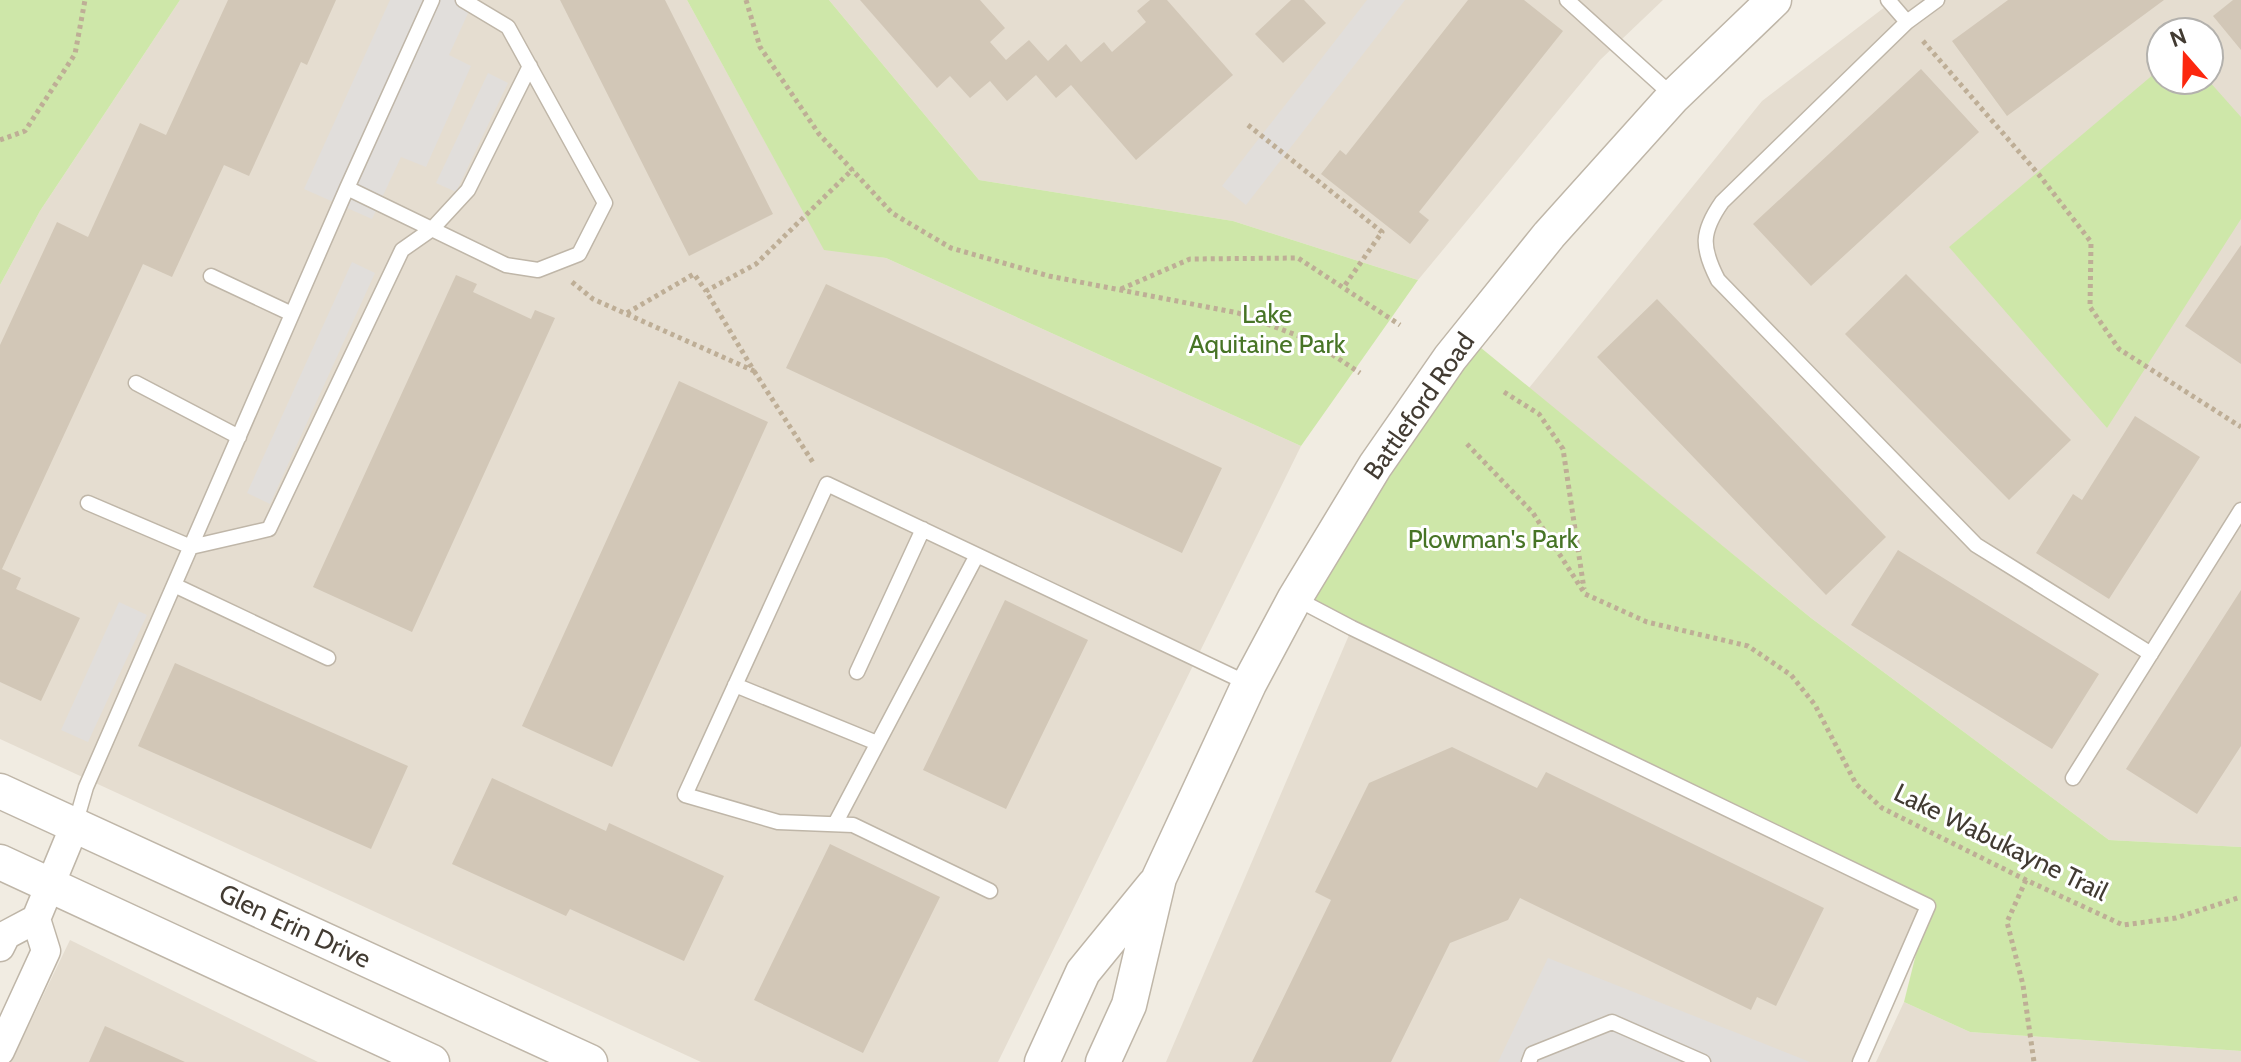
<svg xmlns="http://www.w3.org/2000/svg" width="2241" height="1062" viewBox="0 0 2241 1062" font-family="Cabin,sans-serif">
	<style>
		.residential { fill: #e5ddd0; fill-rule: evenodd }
		.green { fill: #cee7a9 }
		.parking { fill: #e1dedb }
		.building { fill: #d2c7b7 }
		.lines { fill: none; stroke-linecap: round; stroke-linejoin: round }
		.service-casing { stroke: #bfb6a8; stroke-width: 17 }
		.minor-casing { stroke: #bfb6a8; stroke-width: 31 }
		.tertiary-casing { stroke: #bfb6a8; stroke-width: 37 }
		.path { stroke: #beae96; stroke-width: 5; stroke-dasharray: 4 4; stroke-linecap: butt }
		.service { stroke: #fff; stroke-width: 14 }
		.minor { stroke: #fff; stroke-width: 28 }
		.tertiary { stroke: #fff; stroke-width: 34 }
		.labels { text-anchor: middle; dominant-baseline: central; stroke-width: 6; stroke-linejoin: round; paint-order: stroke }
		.park-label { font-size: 26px; fill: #477426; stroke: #fff }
		.street-label { font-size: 26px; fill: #423b32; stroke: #fff }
	</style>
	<rect width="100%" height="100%" fill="#f1ece2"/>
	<!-- residential -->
	<path class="residential" d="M180,0H687L824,249L886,258L1301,446L998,1062H701L0,739V285L40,211Z
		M829,0H1663L1600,60L1418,280L1233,221L979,180Z
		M1894,0H2241V847L2109,840L1811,618L1529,388L1762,101ZM2161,32H2209V80H2161Z
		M1352,628L1928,906L1860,1062H1166Z
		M70,940L318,1062H11Z
		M1904,1002L1970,1032L2241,1051V1062H1876Z"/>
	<!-- green -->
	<path class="green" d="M0,0H180L40,211L0,285Z
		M687,0H829L979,180L1233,221L1418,280L1301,446L886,258L824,250Z
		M2161,68V80H2208L2241,117V219L2107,428L1949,247Z
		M1464,334L1811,618L2109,840L2241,847V1051L1970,1032L1904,1002L1928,906L1295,598Z"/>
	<!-- parking -->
	<path class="parking" d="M390,0H474L449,55L471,66L426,167L401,157L372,219L304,189Z
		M1367,0H1405L1246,205L1222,186Z
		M488,73L508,83L456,192L436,183Z
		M352,262L375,273L270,504L247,493Z
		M119,602L147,615L88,742L61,730Z
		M1548,958L1810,1062H1498Z"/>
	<!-- building -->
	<path class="building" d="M228,0H336L307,65L301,62L249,176L224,165L172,277L143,264L2,569L21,578L16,589L80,618L41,701L0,682V345L57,222L88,237L140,123L166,135Z
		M560,0H665L773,214L689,256Z
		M860,0H980L1005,28L990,42L1006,60L1029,40L1048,61L1066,44L1081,62L1104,42L1112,52L1146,22L1137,11L1150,0H1167L1233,75L1136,160L1071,85L1056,98L1036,75L1007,101L990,81L970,98L950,76L937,88Z
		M1291,0H1304L1326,23L1283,63L1255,34Z
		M1468,0H1524L1563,31L1419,212L1429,220L1410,244L1321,174L1340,150L1346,155Z
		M2008,0H2164L2007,116L1952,41Z
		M2233,0H2241V50L2213,16Z
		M1921,69L1979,132L1811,286L1753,224Z
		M2241,245V364L2185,326Z
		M1906,274L2071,440L2009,500L1845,334Z
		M456,275L477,284L473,292L531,319L535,310L555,318L412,632L313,587Z
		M826,284L1222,468L1182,553L786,368Z
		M1657,299L1886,537L1826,595L1597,357Z
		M679,381L768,422L612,767L522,726Z
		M2135,416L2200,457L2109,599L2036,553L2073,494L2082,500Z
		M1898,550L2099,674L2052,749L1851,625Z
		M2241,590V746L2197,814L2126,769Z
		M1005,600L1088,640L1006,809L923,770Z
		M175,663L408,766L371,849L138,746Z
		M1452,747L1537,788L1546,772L1824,908L1776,1006L1757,997L1751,1010L1520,898L1508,920L1450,943L1391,1062H1252L1331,900L1315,892L1369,783Z
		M492,778L606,831L609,823L724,876L684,961L570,909L566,916L452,864Z
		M830,844L940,897L863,1053L754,1000Z
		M105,1026L185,1062H89Z"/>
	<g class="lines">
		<!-- service casing -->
		<g class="service-casing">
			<path id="service" d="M1567,0L1673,96
				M1888,0L1907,22
				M1937,0L1907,22L1722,202C1701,232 1701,247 1718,280L1976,545L2151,654
				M347,188L506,265L538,270L579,254L605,203L508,27L463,0
				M211,276L292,314
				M136,383L239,437
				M88,503L191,547L269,529L402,250L432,229L468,190L530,66
				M174,585L328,658
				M1295,598L1352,628L1928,906L1860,1062
				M857,672L923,529
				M735,685L877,743
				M2073,778L2241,510
				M835,824L977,555
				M75,825L86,787L347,188L432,0
				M990,891L853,825L778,822L685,795L827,484L1249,684
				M1529,1062L1532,1054L1612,1022L1703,1062"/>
		</g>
		<!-- minor casing -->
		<g class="minor-casing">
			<path id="minor" d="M0,947L6,935L36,919L75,825
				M0,1051L46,951L36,919"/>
		</g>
		<!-- tertiary casing -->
		<g class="tertiary-casing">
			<path id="tertiary" d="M0,791L590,1062
				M0,862L432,1062
				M1042,1062L1083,972L1154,885
				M1103,1062L1129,1005L1159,878L1249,684L1295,598L1375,466L1450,358L1549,235L1673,97L1774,0"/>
		</g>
		<!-- path -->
		<path class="path" d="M746,0L760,47L819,134L892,213L951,248L1049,276L1238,313L1312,341L1360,373
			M1923,41L2040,176L2091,242L2090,307L2119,349L2241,427
			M1248,125L1382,232L1343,288
			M0,140L25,131L75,54L85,0
			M572,282L593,299L754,371L706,291L756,264L853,169
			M1121,289L1190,259L1298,258L1400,325
			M627,313L694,274L706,291
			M754,371L814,464
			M1504,392L1539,414L1563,449L1584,589
			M1467,444L1533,513L1585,594L1647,622L1748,646L1791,675L1815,705L1856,784L1882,808L2026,880L2123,925L2176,918L2241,897
			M2026,880L2007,922L2023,985L2034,1062"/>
		<!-- service -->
		<use href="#service" class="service"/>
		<!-- minor -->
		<use href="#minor" class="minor"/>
		<!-- tertiary -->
		<use href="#tertiary" class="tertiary"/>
	</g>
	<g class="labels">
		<!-- park labels -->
		<g class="park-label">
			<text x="1267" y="314">Lake<tspan x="1267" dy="30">Aquitaine Park</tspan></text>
			<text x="1493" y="539">Plowman's Park</text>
		</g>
		<!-- street labels -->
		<g class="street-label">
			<text transform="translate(1419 406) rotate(-55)">Battleford Road</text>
			<text transform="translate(2001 842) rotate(26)">Lake Wabukayne Trail</text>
			<text transform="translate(295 926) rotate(25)">Glen Erin Drive</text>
		</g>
	</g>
	<!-- north arrow -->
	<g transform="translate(2185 56) rotate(340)"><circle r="38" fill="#ffffff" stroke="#b3b1ad" stroke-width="2"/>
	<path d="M0-6L14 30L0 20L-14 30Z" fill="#fc270e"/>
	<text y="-12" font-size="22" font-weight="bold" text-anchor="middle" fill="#423b32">N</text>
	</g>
</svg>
